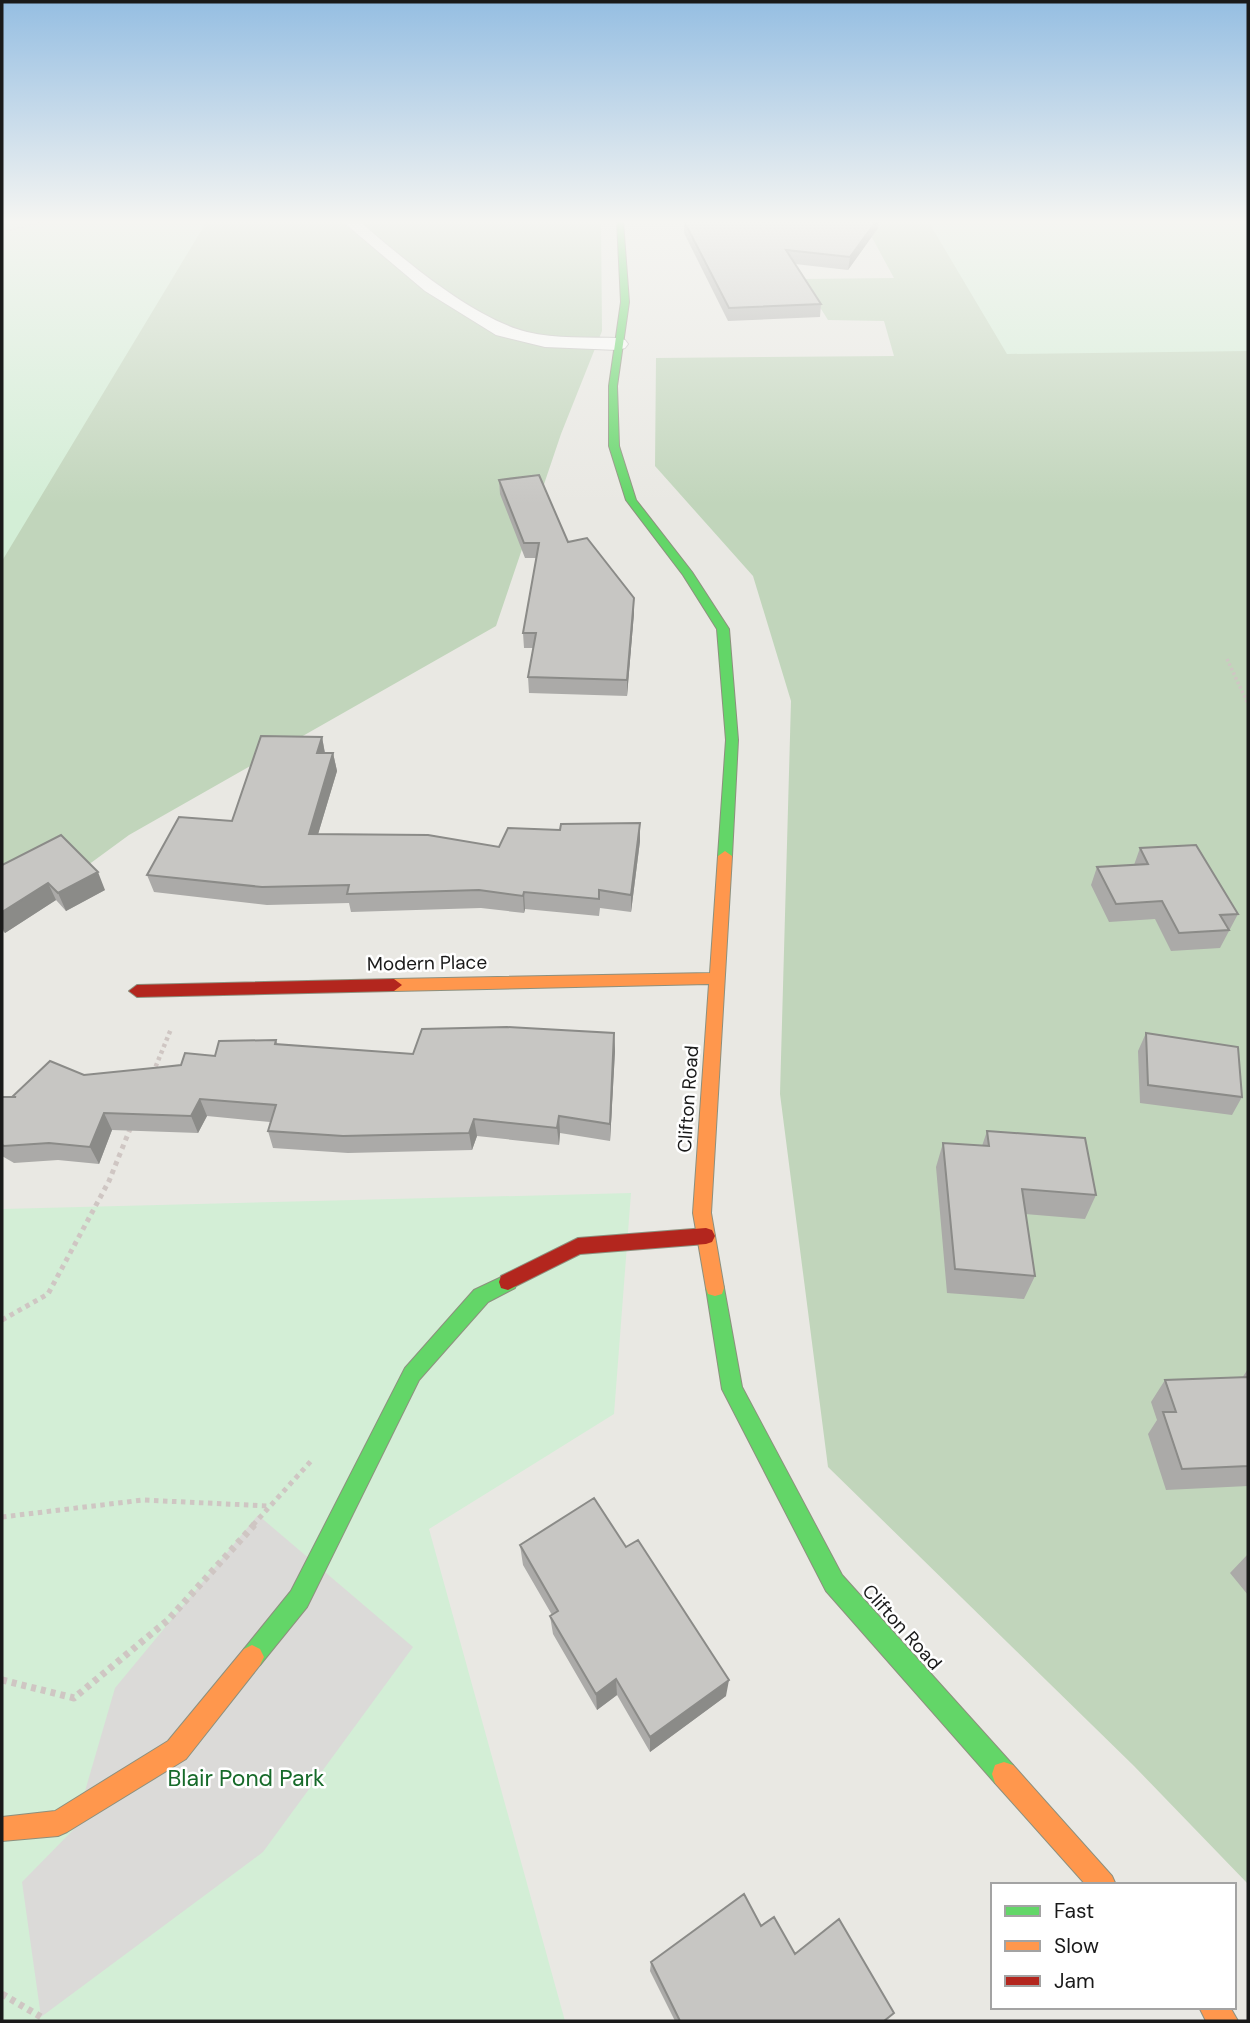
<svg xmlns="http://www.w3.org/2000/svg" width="1250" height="2023" viewBox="0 0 1250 2023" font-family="'DM Sans',sans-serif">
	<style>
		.forest { fill: #c1d5bb }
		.park { fill: #d3eed6 }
		.parking { fill: #dbdad8 }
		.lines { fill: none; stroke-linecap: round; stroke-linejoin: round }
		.street-casing { stroke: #c0bfbd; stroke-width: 2 }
		.fast-casing { stroke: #8d907e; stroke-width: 2 }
		.slow-casing { stroke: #8d907e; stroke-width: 2 }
		.jam-casing { stroke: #8d907e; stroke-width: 2 }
		.path-far4 { stroke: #cfc6c3; stroke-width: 2; stroke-dasharray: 2 2; stroke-linecap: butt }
		.path-far3 { stroke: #cfc6c3; stroke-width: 3.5; stroke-dasharray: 2.5 2.5; stroke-linecap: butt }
		.path-far2 { stroke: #cfc6c3; stroke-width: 4.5; stroke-dasharray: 3.5 3.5; stroke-linecap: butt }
		.path-far1 { stroke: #cfc6c3; stroke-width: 5; stroke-dasharray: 4.5 4.5; stroke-linecap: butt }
		.path { stroke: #cfc6c3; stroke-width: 7; stroke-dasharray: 5 5; stroke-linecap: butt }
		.street { fill: #fcfcfb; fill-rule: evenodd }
		.fast { fill: #63d668; fill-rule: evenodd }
		.slow { fill: #ff974d; fill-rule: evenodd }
		.jam { fill: #b3261e; fill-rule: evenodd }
		.wall { fill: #abaaa8 }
		.shaded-wall { fill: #8b8b88 }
		.building { fill: #c7c6c3; stroke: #8b8b88; stroke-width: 2 }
		.labels { text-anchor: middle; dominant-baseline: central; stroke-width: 5; stroke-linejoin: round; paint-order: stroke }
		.street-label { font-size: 19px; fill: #1a1a1a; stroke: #fff }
		.near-park-label { font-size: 23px; fill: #176a2a; stroke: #fff }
	</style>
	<rect width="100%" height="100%" fill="#e9e8e3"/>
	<!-- forest -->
	<path class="forest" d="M2,221H601L602,331L561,434L496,626L129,835L2,928Z
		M863,221H1248V1884L1134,1766L828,1467L780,1094L791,701L753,576L655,466L656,358L894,356L884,321L828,320L802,279L894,278Z"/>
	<!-- park -->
	<path class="park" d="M2,221H207L2,561Z
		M928,221H1248V351L1007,354Z
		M631,1193L614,1414L429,1529L565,2021H2V1209Z"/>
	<!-- parking -->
	<path class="parking" d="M258,1515L413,1647L263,1852L41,2017L22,1882L74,1829L115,1688Z"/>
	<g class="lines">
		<!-- street casing -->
		<g class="street-casing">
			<path id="street" d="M342,221H359C402,258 472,318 527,332C556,339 588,337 618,338L625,340L628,344L625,348L618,350L545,347L496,335L425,291Z"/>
		</g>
		<!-- fast casing -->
		<g class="fast-casing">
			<path id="fast" d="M617,221H623L629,302L617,386L619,446L636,500L692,572L729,629L738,740L732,856L725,861L718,856L726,740L717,629L683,575L626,500L609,446V386L621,302Z
				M508,1274L515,1276L517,1282L515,1288L488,1302L419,1380L307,1607L260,1665L252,1669L244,1665L240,1657L244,1649L291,1591L405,1368L474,1290Z
				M715,1280L722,1282L724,1288L742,1387L842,1575L1013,1765L1016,1774L1013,1783L1004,1786L995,1783L826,1591L722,1389L706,1288L708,1282Z"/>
		</g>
		<!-- slow casing -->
		<g class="slow-casing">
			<path id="slow" d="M725,851L732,856L711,1213L724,1288L722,1294L715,1296L708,1294L706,1288L693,1213L709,984L394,991L386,985L394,979L710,973L718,856Z
				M252,1645L260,1649L264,1657L260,1665L186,1759L67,1832L58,1836L2,1841V1817L55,1811L168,1741L244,1649Z
				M1004,1762L1013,1765L1112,1876L1116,1885H1086L995,1783L992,1774L995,1765Z
				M1199,2007H1230L1238,2021H1206Z"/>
		</g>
		<!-- jam casing -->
		<g class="jam-casing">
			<path id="jam" d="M394,979L402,985L394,991L137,997L129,991L137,985Z
				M706,1228L712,1230L715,1236L712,1242L706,1244L580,1254L508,1290L501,1288L499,1282L501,1276L578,1238Z"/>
		</g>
		<!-- path-far4 -->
		<path class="path-far4" d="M2,232L47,221"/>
		<!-- path-far3 -->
		<path class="path-far3" d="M1227,659L1248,704"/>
		<!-- path-far2 -->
		<path class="path-far2" d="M153,1073L171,1029
			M129,1131L131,1126"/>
		<!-- path-far1 -->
		<path class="path-far1" d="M2,1320L48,1294L109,1181L130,1129
			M2,1517L143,1500L269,1506
			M253,1525L312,1460"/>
		<!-- path -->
		<path class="path" d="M2,1680L74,1698L168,1620L255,1524
			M2,1994L41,2017L43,2021"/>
		<!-- street -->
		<use href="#street" class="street"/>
		<!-- fast -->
		<use href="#fast" class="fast"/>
		<!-- slow -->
		<use href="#slow" class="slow"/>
		<!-- jam -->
		<use href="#jam" class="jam"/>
	</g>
	<!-- wall -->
	<path class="wall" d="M879,220L878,228L848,270L795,264L821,304L820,317L728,321L684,233V221Z
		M499,480L568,542L634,598V613L627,696L529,693L528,677L533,648H524L523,633L536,558H525L500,494Z
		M322,737L325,753H333L337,771L318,834L499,847L560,830L640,823V841L631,912L600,908L599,916L525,909L524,913L481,908L351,912L349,903L267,905L154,892L147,875L232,821Z
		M1140,848L1238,914L1220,948L1171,951L1155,919L1109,922L1091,885L1097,867L1134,865Z
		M2,865L105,890L66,911L56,900L5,933L2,930Z
		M614,1033L615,1051L610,1141L560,1133L559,1145L477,1136L472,1150L348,1153L273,1148L268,1131L270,1122L207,1116L198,1133L112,1130L99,1164L58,1160L14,1163L2,1156V1097H14L84,1075L181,1065L276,1040L278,1045L413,1054Z
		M1146,1033L1242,1097L1232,1115L1140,1103L1138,1051Z
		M987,1131L1096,1195L1085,1219L1025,1214L1035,1276L1024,1299L947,1293L936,1167L943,1143L982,1146Z
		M1248,1369V1486L1166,1490L1148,1434L1157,1420L1151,1402L1165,1380L1242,1378Z
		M520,1545L626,1547L726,1696L650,1752L617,1695L597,1710L553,1634L550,1616L552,1615L523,1565Z
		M1248,1554V1595L1230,1573Z
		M761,1926L795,1954L884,2021H675L650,1971L651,1962Z"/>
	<!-- shaded-wall -->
	<path class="shaded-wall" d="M877,220H879L878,228L848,270L850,257Z
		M634,598V613L627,696V680Z
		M322,737L325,754L317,753Z
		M333,753L337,771L313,851L309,834Z
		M640,823V841L631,912V895Z
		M98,872L105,890L66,911L58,893Z
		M48,883L56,900L5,933L2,927V912Z
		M524,892L525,909L524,913L523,896Z
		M614,1033L615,1051L610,1141V1124Z
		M200,1099L207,1116L198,1133L191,1116Z
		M104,1113L112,1130L99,1164L90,1147Z
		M559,1116L560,1133L559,1145L557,1128Z
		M474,1119L477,1136L472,1150L469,1133Z
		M616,1679L617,1695L597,1710L596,1694Z
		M729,1680L726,1696L650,1752V1737Z"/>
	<!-- building -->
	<path class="building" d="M877,220L850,257L786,250L821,304L729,308L684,221Z
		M539,475L568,542L587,538L634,598L627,680L528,677L536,633H523L539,543H524L499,480Z
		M261,736L322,737L317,753H333L309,834L428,835L499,847L508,828L560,830L561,824L640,823L631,895L599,890V899L524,892L523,896L479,890L347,894L349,885L262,887L147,875L179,817L232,821Z
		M61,835L98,872L58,893L48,883L2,912V865Z
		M1196,845L1238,914L1220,915L1229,930L1179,933L1162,901L1116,904L1097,867L1148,864L1140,848Z
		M507,1027L614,1033L610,1124L559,1116L557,1128L474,1119L469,1133L343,1136L268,1131L276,1105L200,1099L191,1116L104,1113L90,1147L49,1143L4,1146L2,1145V1097H16L13,1096L50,1061L84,1075L163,1067L181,1065L185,1053L215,1056L219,1041L276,1040L275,1044L413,1054L422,1029Z
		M1146,1033L1238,1047L1242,1097L1148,1085Z
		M987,1131L1085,1138L1096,1195L1022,1189L1035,1276L955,1269L943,1143L989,1146Z
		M1248,1377V1466L1182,1469L1163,1412H1176L1165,1380Z
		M594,1498L626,1547L638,1540L729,1680L650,1737L616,1679L596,1694L550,1616L558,1611L520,1545Z
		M744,1894L761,1926L774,1917L795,1954L839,1919L894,2013L884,2021H680L651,1962Z"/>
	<!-- sky -->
	<linearGradient id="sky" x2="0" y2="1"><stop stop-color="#95bee2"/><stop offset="0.44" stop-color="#f5f5f2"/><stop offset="1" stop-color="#f5f5f2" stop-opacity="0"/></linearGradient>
	<rect width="1250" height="504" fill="url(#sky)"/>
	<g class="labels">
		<!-- street labels -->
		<g class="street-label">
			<text transform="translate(427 963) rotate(-1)">Modern Place</text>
			<text transform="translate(688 1099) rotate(-86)">Clifton Road</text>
			<text transform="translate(902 1627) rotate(48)">Clifton Road</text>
		</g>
		<!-- near-park labels -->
		<g class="near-park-label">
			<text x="246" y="1778">Blair Pond Park</text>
		</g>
	</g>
	<!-- border -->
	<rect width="1250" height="2023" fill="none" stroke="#1a1a1a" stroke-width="7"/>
	<!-- legend -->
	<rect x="991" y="1883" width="245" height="126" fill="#ffffff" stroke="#a3a3a3" stroke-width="2"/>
	<rect x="1005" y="1906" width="35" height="10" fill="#63d668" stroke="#a3a3a3" stroke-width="2"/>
	<text x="1054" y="1918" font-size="21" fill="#1a1a1a">Fast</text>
	<rect x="1005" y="1941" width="35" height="10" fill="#ff974d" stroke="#a3a3a3" stroke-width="2"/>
	<text x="1054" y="1953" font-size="21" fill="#1a1a1a">Slow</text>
	<rect x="1005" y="1976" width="35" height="10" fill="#b3261e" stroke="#a3a3a3" stroke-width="2"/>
	<text x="1054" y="1988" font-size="21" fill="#1a1a1a">Jam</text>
</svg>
